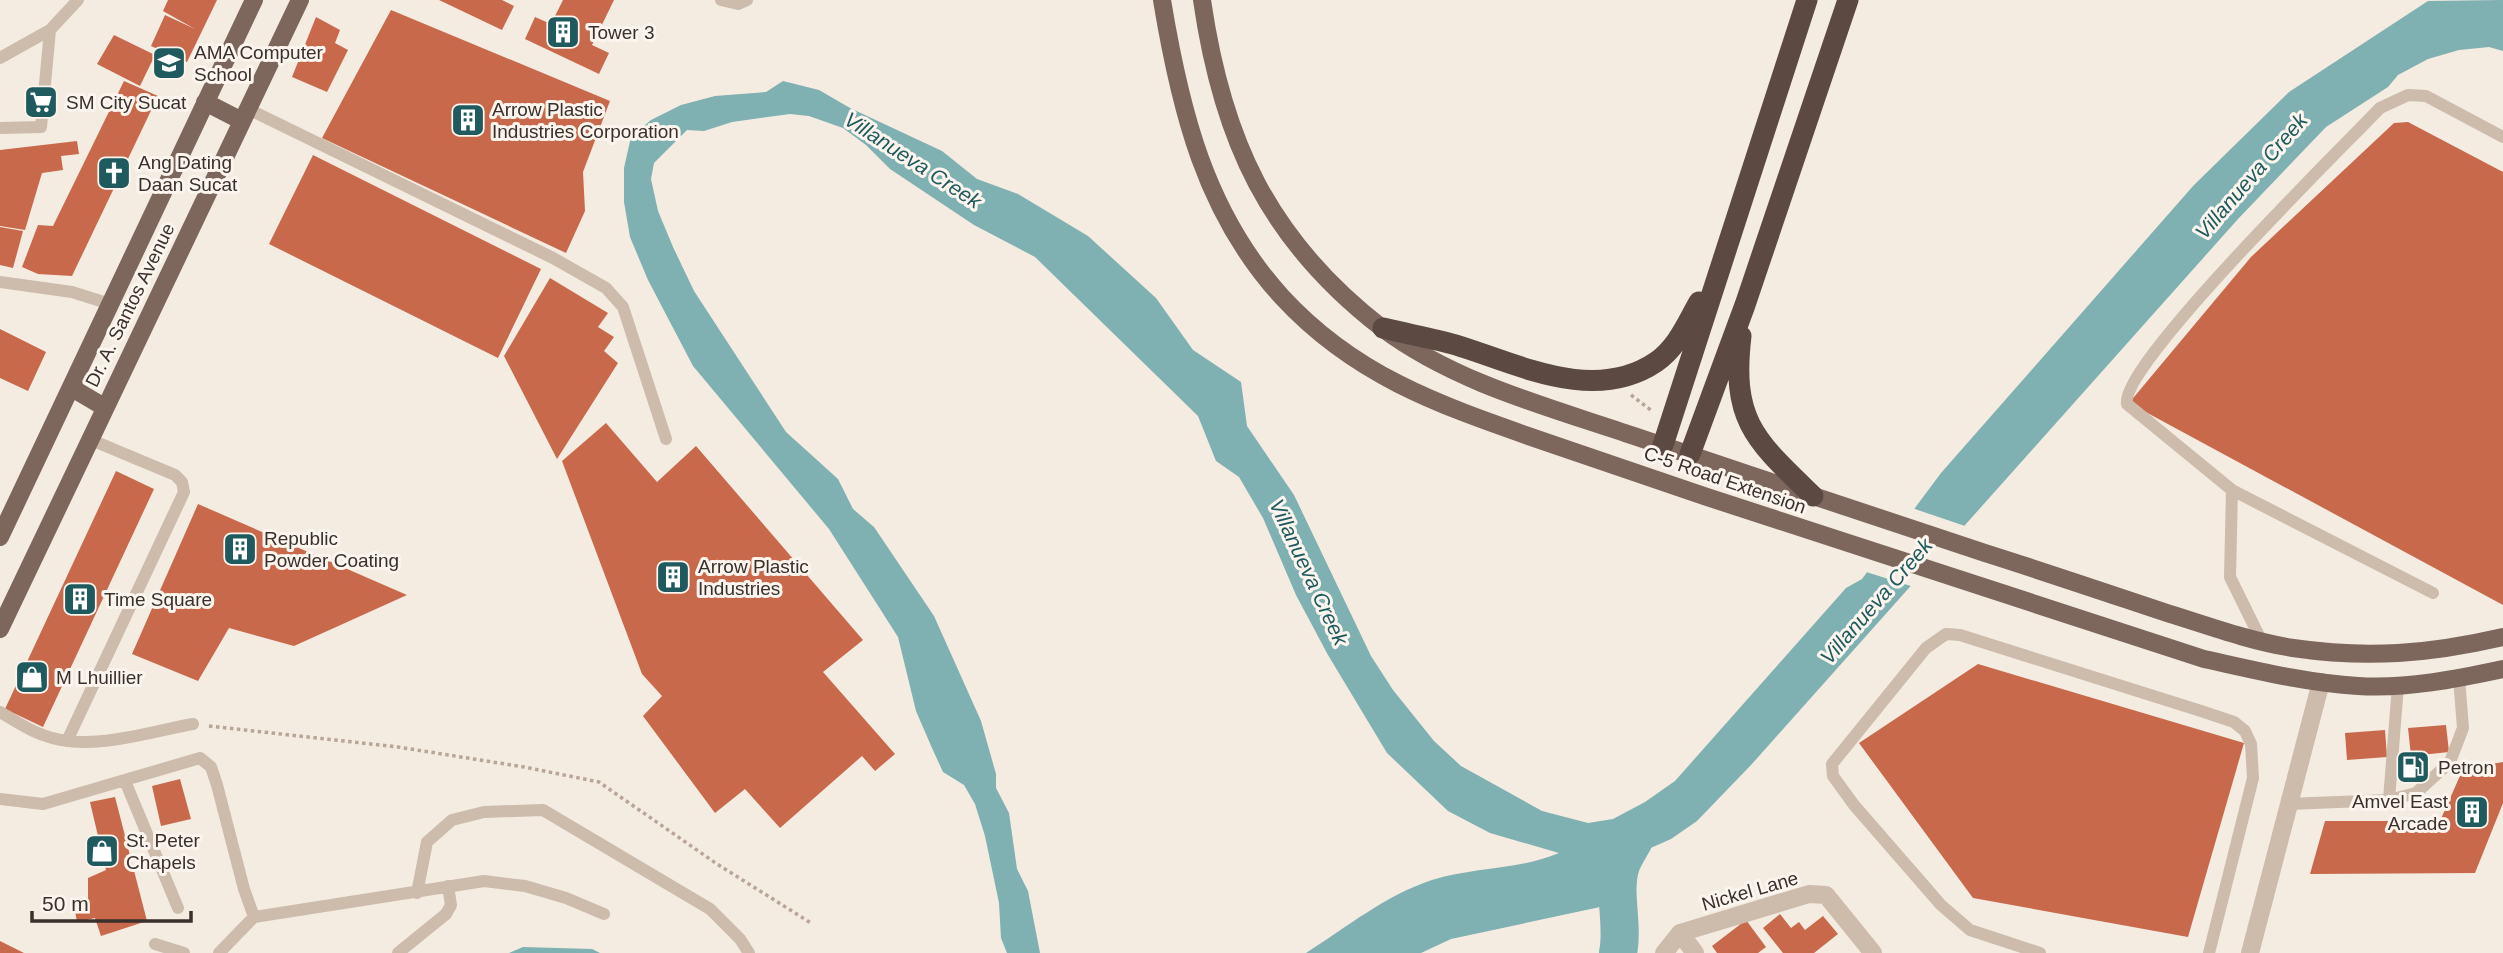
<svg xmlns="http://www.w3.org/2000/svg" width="2503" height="953" viewBox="0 0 2503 953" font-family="Helvetica,sans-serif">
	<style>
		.water { fill: #7fb0b2 }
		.pier { fill: #f4ebe1 }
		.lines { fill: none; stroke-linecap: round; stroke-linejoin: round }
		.river { stroke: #7fb0b2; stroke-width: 38 }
		.building { fill: #c8694b }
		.path { stroke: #b9a596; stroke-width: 3.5; stroke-dasharray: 3.5 3.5; stroke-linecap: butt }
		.lane { stroke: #cdbbac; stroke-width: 12 }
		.street { stroke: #cdbbac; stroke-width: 18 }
		.primary { stroke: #7d675c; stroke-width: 18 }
		.highway { stroke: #5c4a42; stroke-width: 21 }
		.labels { text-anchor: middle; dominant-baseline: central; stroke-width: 6; stroke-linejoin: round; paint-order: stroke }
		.poi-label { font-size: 19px; fill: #3b302b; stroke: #fbf5ee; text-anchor: start }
		.street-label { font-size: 19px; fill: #3b302b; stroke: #fbf5ee }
		.water-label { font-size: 21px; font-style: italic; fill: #1f5a5e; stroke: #fbf5ee }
	</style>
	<rect width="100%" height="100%" fill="#f4ebe1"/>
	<!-- water -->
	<path class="water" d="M2503,0V51L2489,47L2459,50L2428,59L2398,75L2388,87L2326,127L2238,219L1751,765L1697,821L1671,839L1637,854L1600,907L1451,939L1421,953H1306C1347,927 1386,895 1432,880C1473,867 1519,870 1559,853L1490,833L1448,811L1387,753L1328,655L1296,595L1263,518L1239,477L1216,461L1198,416L1035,257L974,225L890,169L866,145L843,128L809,116L790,114L732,122L704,131L687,130L654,163L651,179L658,211L673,247L694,291L786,432L838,479L853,509L874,527L934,616L981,721L996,774V788L1009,813L1017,869L1028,891L1040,953H1007L1001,938L999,903L985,836L975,804L964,785L943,772L932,748L916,711L898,637L829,529L693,366L648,280L630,237L624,202V168L631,137L651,120L681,105L715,96L766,92L783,81L819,90L850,108L942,151L977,179L1018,194L1088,236L1156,298L1193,350L1241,382L1247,426L1294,495L1371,656L1393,690L1434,741L1461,766L1542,811L1588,823L1613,819L1645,802L1675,781L1846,588L1862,579L1941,473L2194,185L2289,92L2428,1Z
		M523,947L592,949L600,953H509Z"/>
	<!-- pier -->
	<path class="pier" d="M1909,507L1968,527L1914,587L1863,571Z"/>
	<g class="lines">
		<!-- river -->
		<path class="river" d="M1618,953C1624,924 1612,892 1621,865C1624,856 1630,848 1634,840"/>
	</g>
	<!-- building -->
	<path class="building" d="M168,0H217L187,62L151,46L165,15L195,29L163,11Z
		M439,0H502L514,6L502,30Z
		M563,0H614L592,45L609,53L599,74L525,39L535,17L551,24Z
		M391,10L610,101L583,172L585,211L566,253L322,138Z
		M316,17L340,30L335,43L348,50L327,92L292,77Z
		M114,35L155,55L140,86L97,64Z
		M124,81L158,96L72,276L38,274L22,267L38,225L53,226Z
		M2408,122L2503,172V605L2129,403L2251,257L2394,123Z
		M77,141L79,154L61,156L63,170L42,173L25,230L0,226V150Z
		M313,155L541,269L498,358L269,244Z
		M0,227L23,231L13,268L0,265Z
		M550,278L608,313L598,327L614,337L604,351L618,363L557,459L504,356Z
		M0,329L46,352L28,391L0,378Z
		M606,423L657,482L696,446L863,640L823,672L895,754L875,771L862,756L780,828L745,789L715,813L643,716L662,696L642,674L562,461Z
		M116,471L154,489L43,727L5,709Z
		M198,504L407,595L294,646L229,628L198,681L132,654Z
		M1978,664L2244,743L2188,937L1973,898L1859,743Z
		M2446,725L2449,752L2411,756L2408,728Z
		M2385,730L2387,757L2347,760L2345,733Z
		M2503,762V803L2475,873L2310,874L2325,821H2440L2463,769Z
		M180,779L191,819L161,826L152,786Z
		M115,797L147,921L101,936L95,918L77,922L74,906L88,902V878L106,870L90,802Z
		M1780,914L1791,928L1799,922L1805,930L1823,916L1838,934L1814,953H1783L1763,928Z
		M1746,920L1766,947L1758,953H1717L1712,946Z
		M0,941L24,953H0Z"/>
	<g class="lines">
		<!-- path -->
		<path class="path" d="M1631,395L1652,411
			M209,726L398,747L524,767L599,782L717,864L811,923"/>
		<!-- lane -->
		<path class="lane" d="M721,0L738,4L747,0
			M0,58L50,30
			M248,109L553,258L606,288L623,307L666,439
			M0,128L41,127L50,30L78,0
			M0,282L72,292L110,304
			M2232,490L2433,593
			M2262,642L2230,577L2232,490L2127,404C2119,366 2343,147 2380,108L2408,95L2426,96L2503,137
			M0,712C14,720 28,730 43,735C88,753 147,732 193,724
			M67,741L184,492L182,482L175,475L89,439
			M125,781L178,908
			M0,799L43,804L200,758L211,767L217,785L244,889L254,917
			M2389,800L2398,685
			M2288,804L2389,800L2416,793L2450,762L2463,728L2459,678
			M417,893L427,842L452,820L484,812L543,810L710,909L740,939L749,953
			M155,944L184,953
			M219,953L254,917L484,881L525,886L566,898L604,914
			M398,953L446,914L451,905L448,886
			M2040,953L1970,930L1941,905L1854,805L1833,776L1832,764L1926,648L1946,634L1960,635L2201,711L2234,722L2245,731L2251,744L2253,778L2209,953"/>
		<!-- street -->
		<path class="street" d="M1680,933L1695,953
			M1664,953L1680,933L1809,894L1826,895L1873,953
			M2250,953L2321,682"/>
		<!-- primary -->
		<path class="primary" d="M1162,0C1180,109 1205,213 1282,297C1354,375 1437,404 1534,438C1591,457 1647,477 1704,496C1870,551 2037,604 2204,659C2254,670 2306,683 2358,686C2407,689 2456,679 2503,669
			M1202,0C1222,139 1268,240 1382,328C1455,383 1549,407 1634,436C1751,475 1868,515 1985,553C2045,572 2104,592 2164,612C2206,625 2249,641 2293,648C2368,659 2429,654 2503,637
			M205,102L242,121
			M72,388L104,407
			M0,537L254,0
			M0,629L300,0"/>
		<!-- highway -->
		<path class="highway" d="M1383,328C1407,334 1432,338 1456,345C1518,364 1594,404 1656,362C1677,348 1687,323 1699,302
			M1741,336C1731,421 1755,440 1813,496
			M1663,445L1807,0
			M1690,454L1745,305L1848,0"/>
	</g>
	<!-- icons -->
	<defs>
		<g id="building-square" transform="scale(1.75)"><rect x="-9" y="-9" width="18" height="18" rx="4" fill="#1f5a5e" stroke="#fbf5ee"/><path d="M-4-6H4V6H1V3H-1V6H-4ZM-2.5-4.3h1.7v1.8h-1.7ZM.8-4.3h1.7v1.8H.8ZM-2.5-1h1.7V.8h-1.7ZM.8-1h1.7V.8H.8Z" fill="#fff"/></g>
		<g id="university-square" transform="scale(1.75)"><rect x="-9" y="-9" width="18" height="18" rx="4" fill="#1f5a5e" stroke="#fbf5ee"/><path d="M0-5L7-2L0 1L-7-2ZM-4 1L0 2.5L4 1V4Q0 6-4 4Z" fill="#fff"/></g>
		<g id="supermarket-square" transform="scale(1.75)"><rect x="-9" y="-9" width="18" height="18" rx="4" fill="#1f5a5e" stroke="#fbf5ee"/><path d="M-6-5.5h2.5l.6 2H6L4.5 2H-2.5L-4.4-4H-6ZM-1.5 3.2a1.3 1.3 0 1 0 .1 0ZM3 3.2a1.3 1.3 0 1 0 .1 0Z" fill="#fff"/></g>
		<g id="church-square" transform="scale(1.75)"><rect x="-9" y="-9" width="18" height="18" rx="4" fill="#1f5a5e" stroke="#fbf5ee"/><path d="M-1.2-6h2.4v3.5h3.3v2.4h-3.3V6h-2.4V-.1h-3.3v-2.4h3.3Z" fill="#fff"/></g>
		<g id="shop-square" transform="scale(1.75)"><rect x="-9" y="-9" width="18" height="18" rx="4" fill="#1f5a5e" stroke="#fbf5ee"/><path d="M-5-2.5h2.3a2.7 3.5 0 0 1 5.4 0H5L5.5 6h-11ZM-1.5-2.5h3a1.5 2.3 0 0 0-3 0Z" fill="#fff"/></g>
		<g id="fuel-square" transform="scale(1.75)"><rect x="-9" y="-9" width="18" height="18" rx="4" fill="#1f5a5e" stroke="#fbf5ee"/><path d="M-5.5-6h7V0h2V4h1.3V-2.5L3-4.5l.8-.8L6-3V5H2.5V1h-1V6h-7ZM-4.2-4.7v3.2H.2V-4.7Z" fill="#fff"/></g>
	</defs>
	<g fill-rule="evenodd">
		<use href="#building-square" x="563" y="32"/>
		<use href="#university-square" x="169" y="63"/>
		<use href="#supermarket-square" x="41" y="102"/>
		<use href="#building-square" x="468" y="120"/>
		<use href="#church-square" x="114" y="173"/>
		<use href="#building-square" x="240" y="549"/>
		<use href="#building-square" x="673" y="577"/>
		<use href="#building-square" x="80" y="599"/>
		<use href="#shop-square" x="32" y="677"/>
		<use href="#fuel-square" x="2413" y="767"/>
		<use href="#building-square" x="2472" y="812"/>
		<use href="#shop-square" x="102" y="851"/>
	</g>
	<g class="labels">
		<!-- poi labels -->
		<g class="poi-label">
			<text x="588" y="32">Tower 3</text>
			<text x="194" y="52">AMA Computer<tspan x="194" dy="22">School</tspan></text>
			<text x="66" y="102">SM City Sucat</text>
			<text x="492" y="109">Arrow Plastic<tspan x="492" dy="22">Industries Corporation</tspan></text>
			<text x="138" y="162">Ang Dating<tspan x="138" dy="22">Daan Sucat</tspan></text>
			<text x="264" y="538">Republic<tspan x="264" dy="22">Powder Coating</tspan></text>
			<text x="698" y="566">Arrow Plastic<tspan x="698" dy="22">Industries</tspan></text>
			<text x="104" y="599">Time Square</text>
			<text x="56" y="677">M Lhuillier</text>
			<text x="2438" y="767">Petron</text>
			<text x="2448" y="801" text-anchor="end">Amvel East<tspan x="2448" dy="22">Arcade</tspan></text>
			<text x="126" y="840">St. Peter<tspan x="126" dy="22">Chapels</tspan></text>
		</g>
		<!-- street labels -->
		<g class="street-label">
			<text transform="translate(130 305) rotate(-64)">Dr. A. Santos Avenue</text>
			<text transform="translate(1725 480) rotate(19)">C-5 Road Extension</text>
			<text transform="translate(1750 891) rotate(-16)">Nickel Lane</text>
		</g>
		<!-- water labels -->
		<g class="water-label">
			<text transform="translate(913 160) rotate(33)">Villanueva Creek</text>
			<text transform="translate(2251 176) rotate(-49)">Villanueva Creek</text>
			<text transform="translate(1309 572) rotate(65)">Villanueva Creek</text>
			<text transform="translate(1876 601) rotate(-49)">Villanueva Creek</text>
		</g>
	</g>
	<!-- scale -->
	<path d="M32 911v10h159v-10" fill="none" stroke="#3b302b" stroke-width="3.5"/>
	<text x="42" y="911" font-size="21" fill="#3b302b" stroke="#fbf5ee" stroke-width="5" paint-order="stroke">50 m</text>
</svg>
